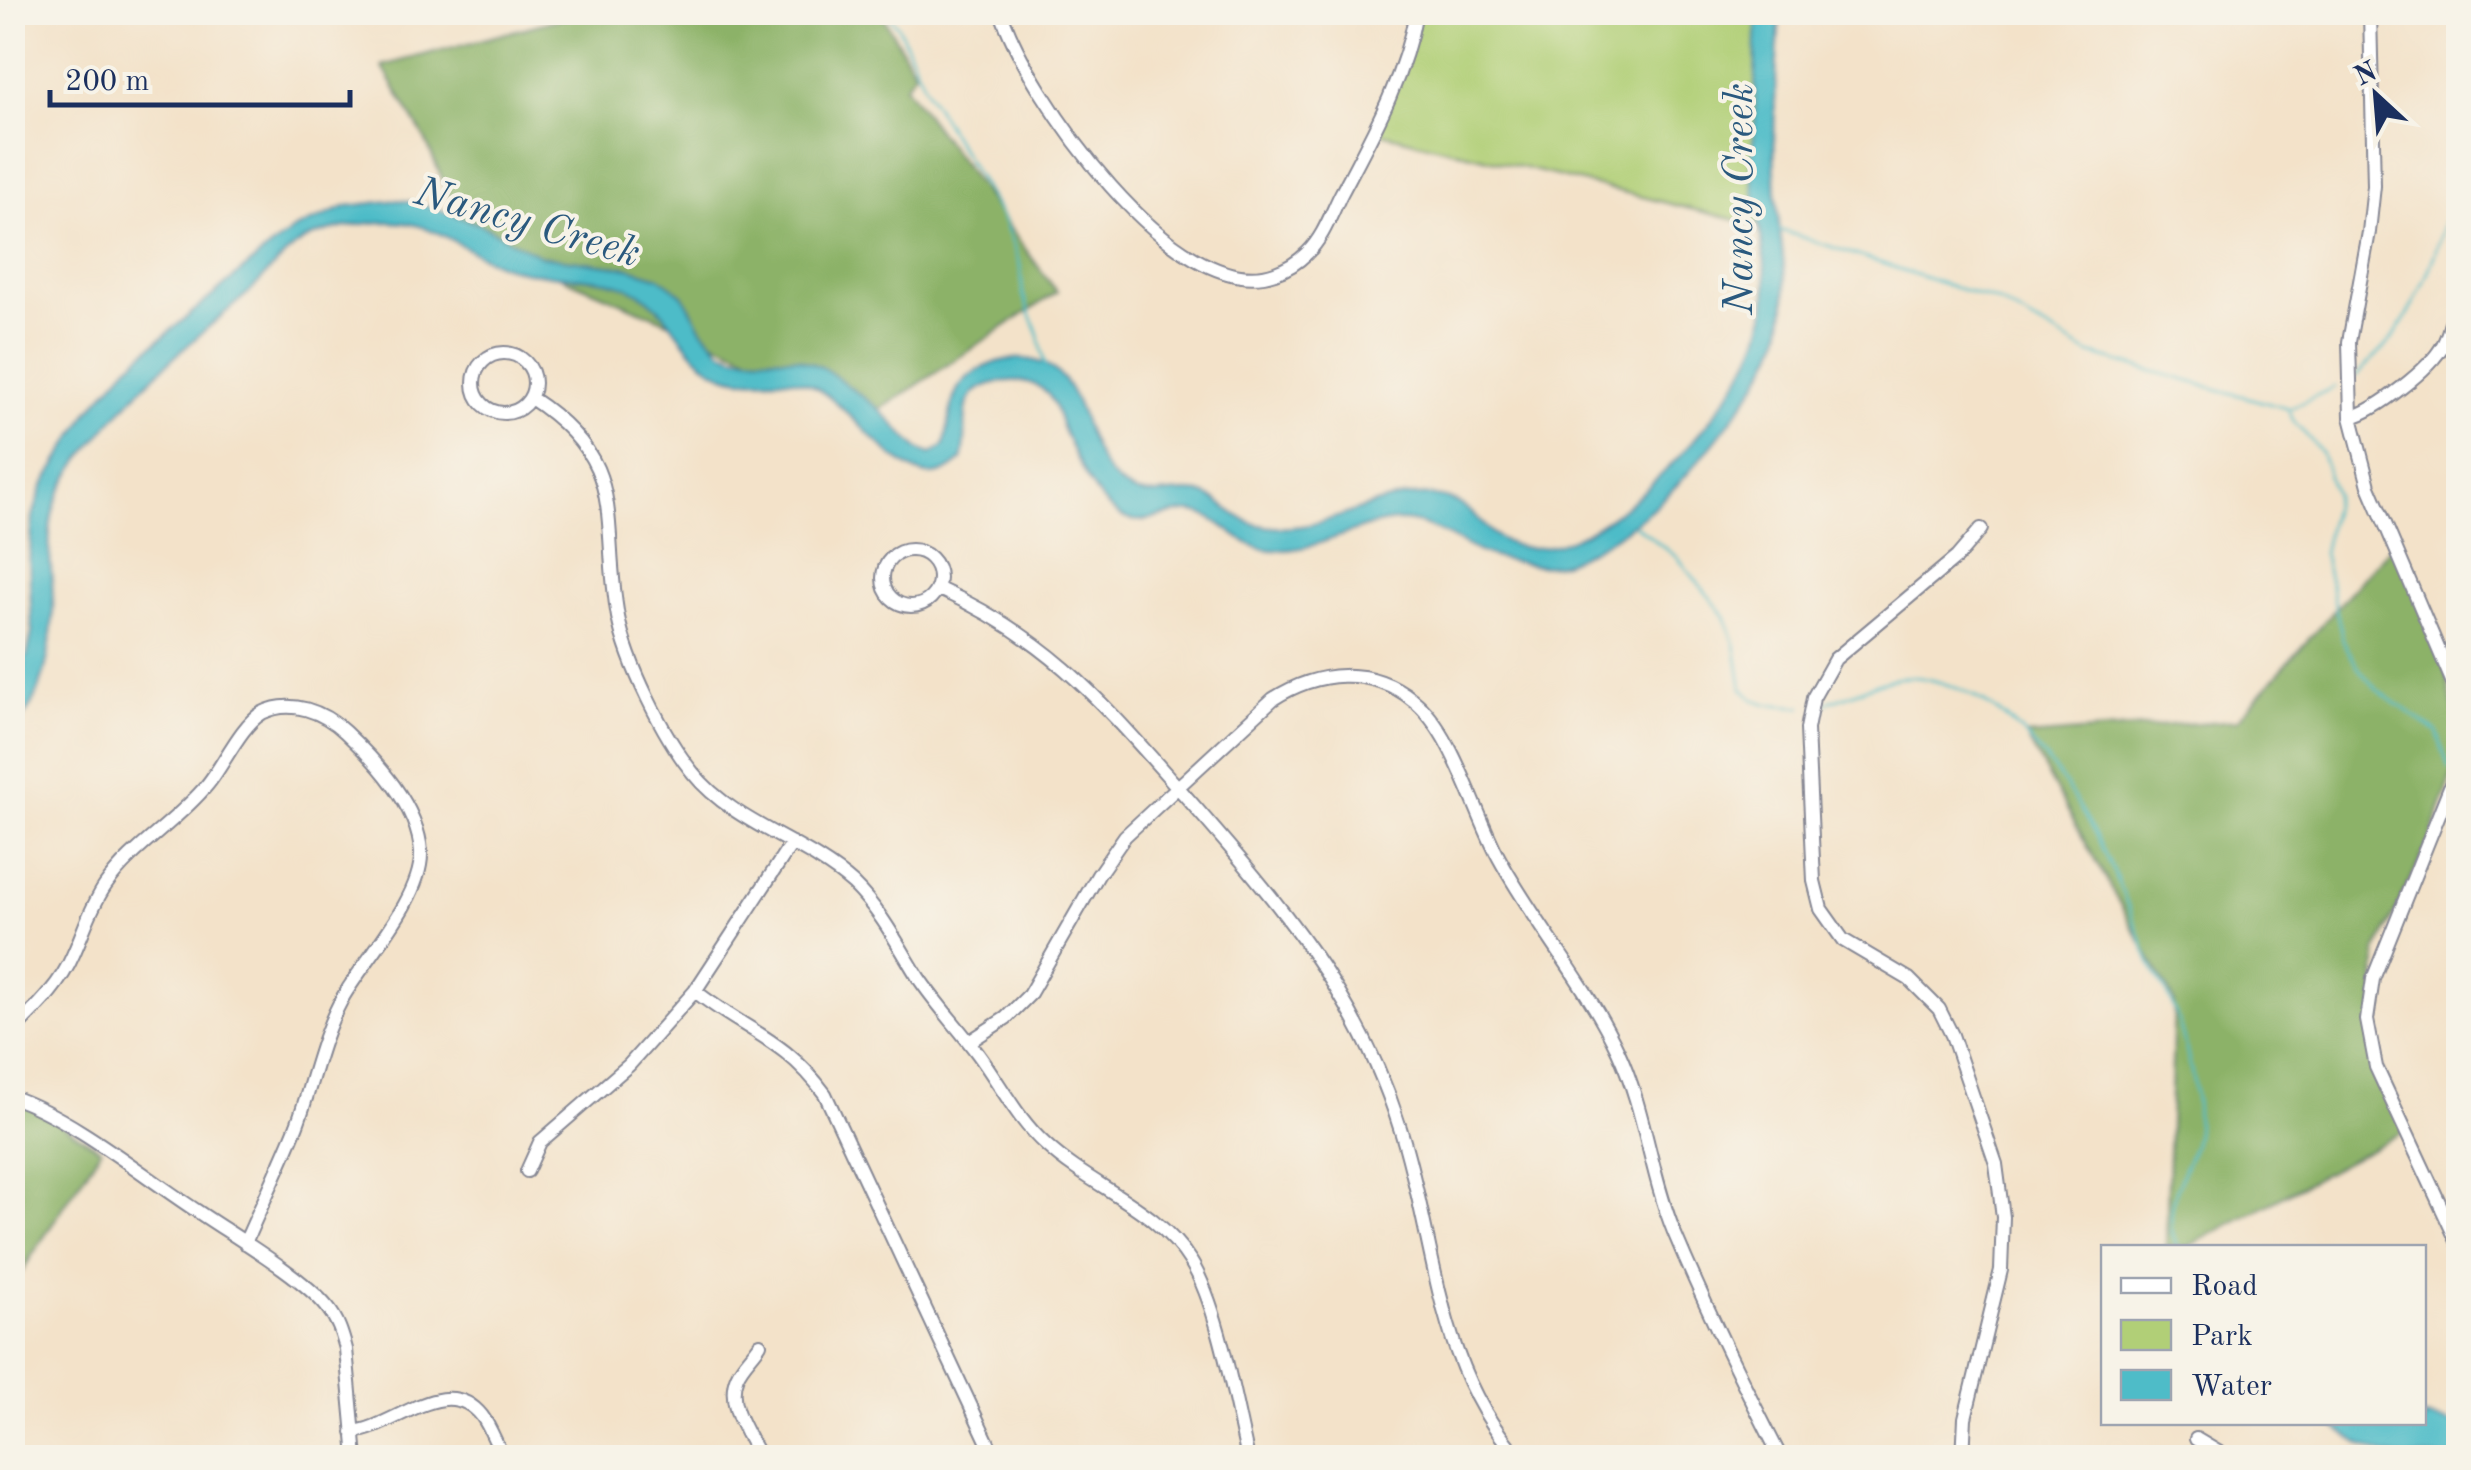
<svg xmlns="http://www.w3.org/2000/svg" width="2471" height="1470" viewBox="0 0 2471 1470" font-family="'Old Standard TT',serif">
	<style>
		.green { fill: #b1cf77; stroke: #667f6a; stroke-width: 2.5 }
		.forest { fill: #8cb268; stroke: #547063; stroke-width: 2.5 }
		.water { fill: #4ebcc8; stroke: #347693; stroke-width: 2.5 }
		.lines { fill: none; stroke-linecap: round; stroke-linejoin: round }
		.stream { stroke: #4ebcc8; stroke-width: 2.5 }
		.minor-casing { stroke: #878894; stroke-width: 16 }
		.minor { stroke: #fff; stroke-width: 12 }
		.labels { text-anchor: middle; dominant-baseline: central; stroke-width: 8; stroke-linejoin: round; paint-order: stroke }
		.water-label { font-size: 42px; font-style: italic; fill: #2a597e; stroke: #f7f3e8 }
	</style>
	<rect width="100%" height="100%" fill="#f7f3e8"/>
	<filter id="ink" filterUnits="userSpaceOnUse"><feTurbulence type="fractalNoise" baseFrequency=".01" numOctaves="2"/><feDisplacementMap in="SourceGraphic" scale="20" xChannelSelector="R" yChannelSelector="G"/><feConvolveMatrix kernelMatrix="1 2 1 2 8 2 1 2 1" color-interpolation-filters="sRGB"/></filter>
	<filter id="wash" filterUnits="userSpaceOnUse"><feTurbulence type="fractalNoise" baseFrequency=".0048" numOctaves="4" result="noise"/><feDisplacementMap in="SourceGraphic" scale="40" xChannelSelector="R" yChannelSelector="G"/><feGaussianBlur stdDeviation="2.25" result="paint"/><feColorMatrix in="noise" values="0 0 0 0 0 0 0 0 0 0 0 0 0 0 0 0 0 1.4 0 .05"/><feComposite in="paint" operator="in"/></filter>
	<g filter="url(#wash)">
		<rect width="100%" height="100%" fill="#f3e2c9"/>
		<!-- green -->
		<path class="green" d="M1418,13H1756L1777,230L1378,132Z"/>
		<!-- forest -->
		<path class="forest" d="M581,13H881L915,72L905,86L1057,292L878,411L467,237L425,139L382,66Z
			M2394,543L2436,629L2458,729V759L2431,838L2376,952L2374,1053L2407,1130L2187,1247H2166L2174,1001L2026,736L2237,720Z
			M13,1095L101,1149L13,1285Z"/>
		<!-- water -->
		<path class="water" d="M1757,13H1780C1776,72 1772,134 1776,193C1779,242 1794,296 1778,343C1767,371 1749,396 1731,420C1692,472 1653,517 1595,548C1577,557 1561,568 1539,565C1520,563 1498,560 1480,552C1453,540 1428,520 1397,521C1352,524 1311,557 1265,549C1236,544 1220,516 1193,512C1169,509 1142,530 1119,515C1094,500 1077,460 1065,434C1059,421 1056,404 1047,393C1040,386 1030,382 1020,381C1008,380 995,382 983,387C955,399 971,435 962,460C952,468 942,476 928,475C892,470 846,401 809,384C781,372 749,387 720,373C687,358 675,319 647,298C612,272 562,280 522,271C450,254 440,208 352,226C334,229 317,233 302,242C280,256 266,277 247,294C191,342 141,383 95,441C78,462 60,485 53,512C45,544 54,578 53,610C51,652 44,698 13,729V687L26,661L32,632L29,561L33,516L42,488L89,411L128,366L260,256L293,230L347,206L398,200L419,203L479,224L541,256L629,268L659,277L683,295L702,329L722,351L736,356L796,358L824,368L878,408L918,449L931,454L944,446C954,410 945,384 987,366C998,361 1011,358 1024,359C1095,364 1073,466 1132,491C1154,500 1178,488 1200,493C1220,498 1232,517 1252,523C1311,541 1357,501 1413,496C1480,490 1474,535 1517,546C1600,567 1738,405 1760,335C1777,282 1755,224 1752,171C1751,153 1754,136 1755,118C1755,83 1755,48 1757,13Z
			M2424,1417L2458,1424V1457C2396,1458 2381,1462 2329,1423L2424,1422Z"/>
		<g class="lines">
			<!-- stream -->
			<path class="stream" d="M816,12H821
				M886,12L898,26L928,94L1005,223L1020,265L1023,295L1039,336L1045,366
				M1780,230L1999,302L2090,354L2289,409L2334,387
				M2356,376C2371,360 2388,347 2399,329C2431,278 2456,202 2458,142
				M2289,410L2293,420L2321,452L2335,495L2323,553L2343,640L2357,666L2376,689L2437,732L2449,768
				M1635,525L1678,558L1725,616L1735,644L1742,688L1753,699L1767,704L1802,707
				M12,637L27,662
				M1821,704C1856,696 1886,672 1923,678C2046,702 2110,854 2148,958C2153,972 2162,984 2169,998C2180,1018 2194,1078 2196,1101C2197,1116 2198,1132 2193,1146C2182,1178 2160,1215 2178,1248"/>
		</g>
	</g>
	<g filter="url(#ink)">
		<g class="lines">
			<!-- minor casing -->
			<g class="minor-casing">
				<path id="minor" d="M1001,12C1027,93 1176,308 1275,273C1287,269 1298,262 1307,253C1323,238 1331,214 1341,194C1372,135 1404,79 1416,12
					M2370,12L2374,186L2369,232L2349,342L2351,417L2369,486L2458,695
					M474 383a30 30 0 1 1 60 0a30 30 0 1 1-60 0Z
					M531,398C631,464 600,518 618,617C627,663 663,736 693,773C734,824 805,841 853,884C881,911 898,945 918,977C936,1004 959,1028 978,1054C1001,1085 1017,1119 1046,1145C1092,1188 1157,1207 1191,1262C1219,1307 1235,1404 1248,1458
					M2351,417C2376,411 2431,368 2443,345C2451,330 2454,310 2458,293
					M883 578a28 28 0 1 1 56 0a28 28 0 1 1-56 0Z
					M937,588C1055,641 1106,707 1189,800C1278,902 1359,995 1400,1128C1436,1240 1435,1367 1519,1458
					M2458,767L2373,979L2367,1020L2376,1067L2458,1243
					M695,991C745,1031 784,1038 825,1094L995,1458
					M12,1032C36,1008 60,986 73,955C84,931 90,908 105,886C132,847 177,822 207,785C223,766 241,725 262,713C291,698 324,712 345,732C377,762 418,806 421,852C423,897 365,959 343,997C320,1038 313,1082 297,1125C281,1165 262,1204 245,1243
					M969,1042L1006,1018L1029,995L1098,875L1125,836L1273,699C1317,671 1370,665 1413,700C1453,731 1474,812 1499,858C1535,924 1586,983 1618,1051C1645,1109 1650,1173 1674,1232C1706,1308 1743,1384 1781,1458
					M12,1097C73,1118 142,1175 197,1211C232,1235 302,1276 327,1307C338,1320 342,1334 346,1349L356,1458
					M527,1171L540,1142L629,1065L695,991L792,843
					M760,1344C753,1355 742,1364 737,1376C725,1404 748,1433 760,1458
					M353,1432C395,1428 446,1371 482,1416C491,1428 496,1445 504,1458
					M2196,1439L2228,1458
					M1963,1458L1965,1418L2001,1270L2003,1217L1996,1164L1952,1035L1939,1009L1909,979L1843,940L1821,909L1814,881L1807,729L1813,698L1835,659L1957,557L1981,529"/>
			</g>
			<!-- minor -->
			<use href="#minor" class="minor"/>
		</g>
	</g>
	<g class="labels">
		<!-- water labels -->
		<g class="water-label">
			<text transform="translate(1741 199) rotate(-90)">Nancy Creek</text>
			<text transform="translate(527 224) rotate(16)">Nancy Creek</text>
		</g>
	</g>
	<!-- margin -->
	<rect width="2471" height="1470" fill="none" stroke="#f7f3e8" stroke-width="50"/>
	<!-- legend -->
	<rect x="2101" y="1245" width="325" height="180" fill="#f7f3e8" stroke="#9fa5b1" stroke-width="2.5"/>
	<rect x="2121" y="1278" width="50" height="15" fill="#ffffff" stroke="#9fa5b1" stroke-width="2.5"/>
	<text x="2191" y="1295" font-size="30" fill="#1b2f5e">Road</text>
	<rect x="2121" y="1320" width="50" height="30" fill="#b1cf77" stroke="#9fa5b1" stroke-width="2.5"/>
	<text x="2191" y="1345" font-size="30" fill="#1b2f5e">Park</text>
	<rect x="2121" y="1370" width="50" height="30" fill="#4ebcc8" stroke="#9fa5b1" stroke-width="2.5"/>
	<text x="2191" y="1395" font-size="30" fill="#1b2f5e">Water</text>
	<!-- north arrow -->
	<g transform="translate(2376 95) rotate(334)" stroke="#f7f3e8" stroke-width="8" paint-order="stroke">
	<path d="M0-8L18 38L0 25L-18 38Z" fill="#1b2f5e"/>
	<text y="-15" font-size="28" font-weight="bold" text-anchor="middle" fill="#1b2f5e">N</text>
	</g>
	<!-- scale -->
	<path d="M50 90v15h300v-15" fill="none" stroke="#1b2f5e" stroke-width="5"/>
	<text x="65" y="90" font-size="30" fill="#1b2f5e" stroke="#f7f3e8" stroke-width="8" paint-order="stroke">200 m</text>
</svg>
